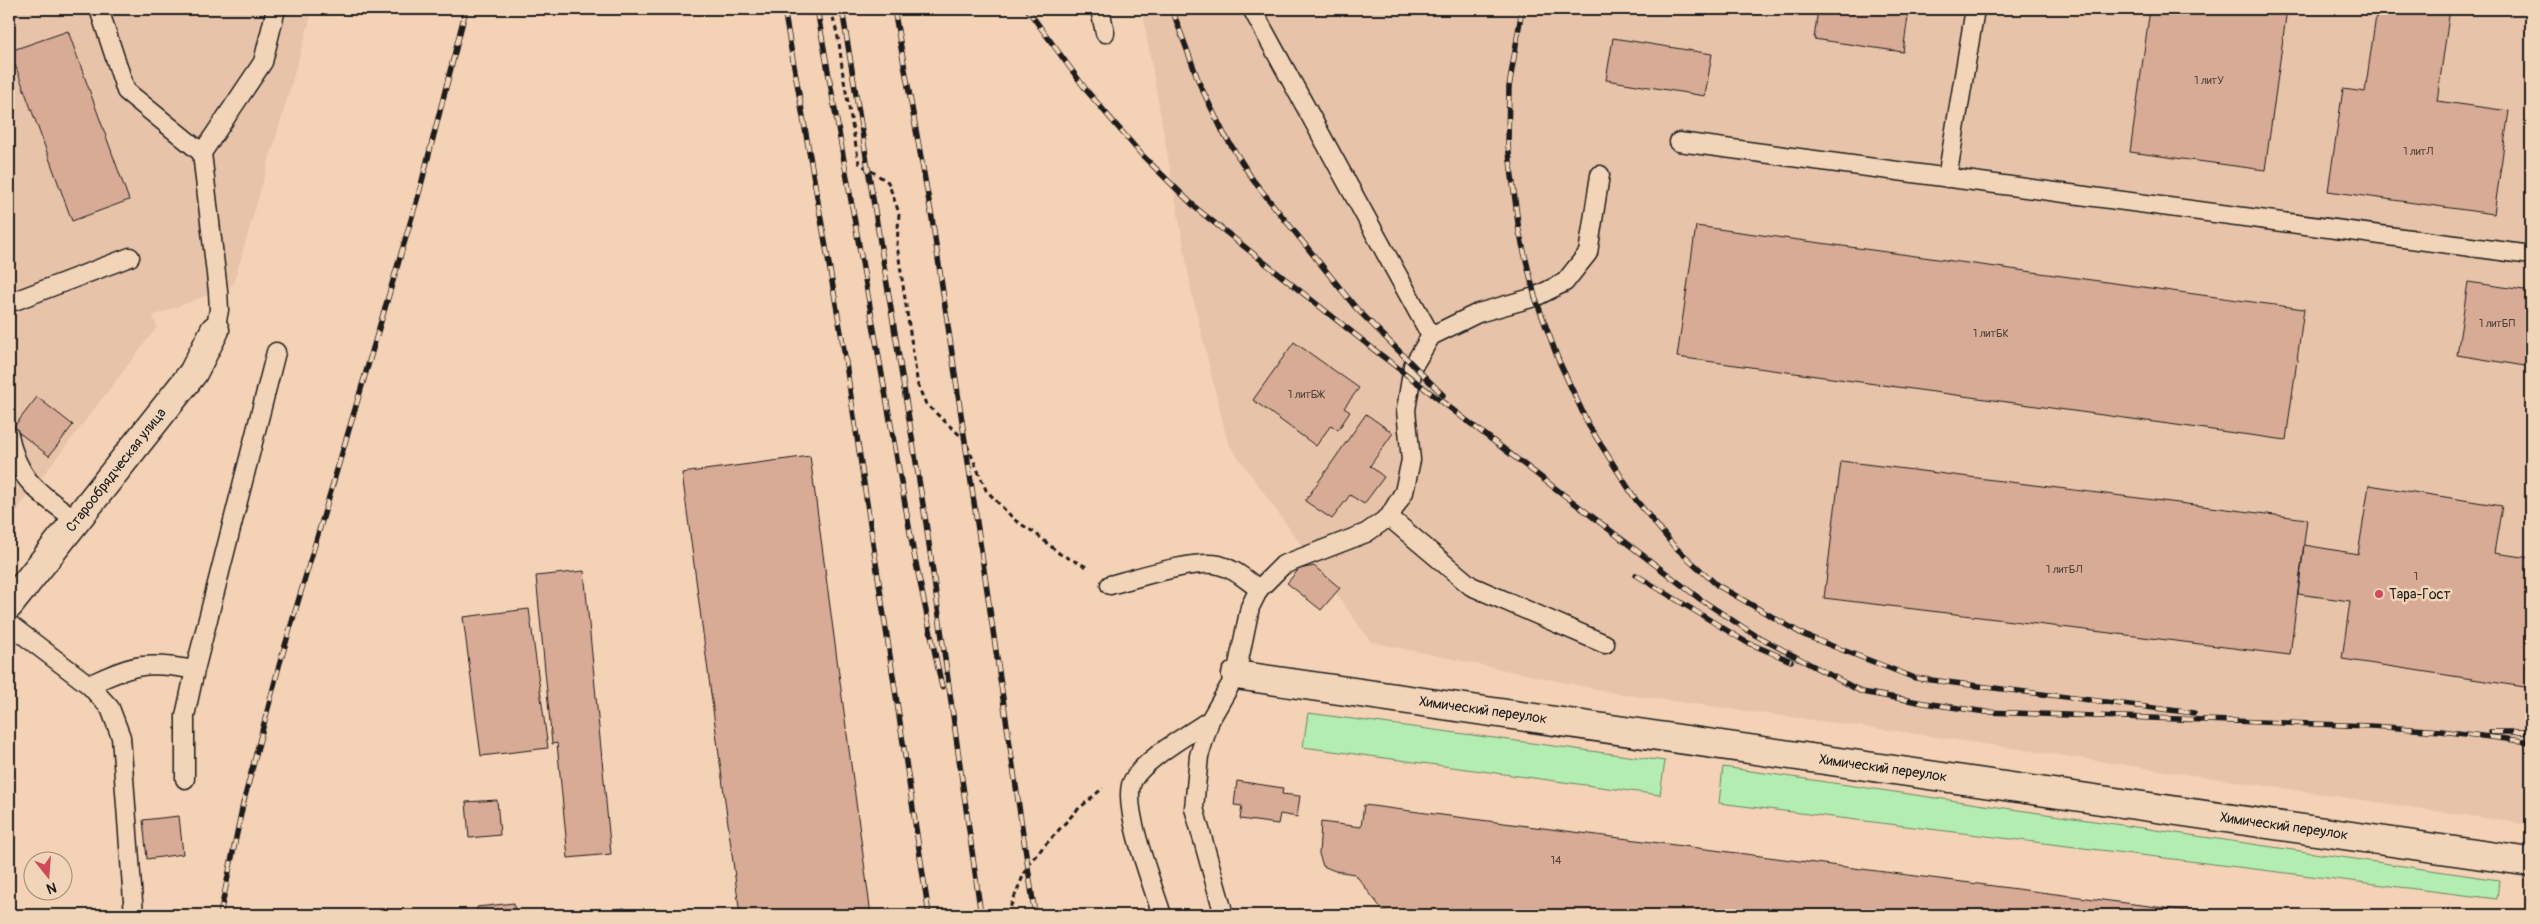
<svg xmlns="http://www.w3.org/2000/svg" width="2540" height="924" viewBox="0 0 2540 924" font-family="Pangolin,sans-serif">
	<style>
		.built { fill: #e7c3a9 }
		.green { fill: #b3edb1; stroke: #688466 }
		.building { fill: #d7ab96; stroke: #1c1c1c }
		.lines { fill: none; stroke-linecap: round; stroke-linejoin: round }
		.lane-casing { stroke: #1c1c1c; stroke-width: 21 }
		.street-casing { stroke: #1c1c1c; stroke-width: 31 }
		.path { stroke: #1c1c1c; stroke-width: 3; stroke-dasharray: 5 4; stroke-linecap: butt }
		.lane { stroke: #f2d5b8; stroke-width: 18 }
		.street { stroke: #f2d5b8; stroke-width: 28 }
		.rail-casing { stroke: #1c1c1c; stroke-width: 5.5 }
		.rail { stroke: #f2d5b8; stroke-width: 4; stroke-dasharray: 11; stroke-linecap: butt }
		.poi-dot { fill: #d1495b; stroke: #f2d5b8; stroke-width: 2 }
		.labels { text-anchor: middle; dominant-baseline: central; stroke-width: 5; stroke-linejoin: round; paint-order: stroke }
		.number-label { font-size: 11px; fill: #4b403a }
		.street-label { font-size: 14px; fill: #1c1c1c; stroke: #f2d5b8 }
		.poi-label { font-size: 14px; fill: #1c1c1c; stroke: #f2d5b8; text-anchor: start }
	</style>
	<rect width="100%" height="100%" fill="#f4d2b6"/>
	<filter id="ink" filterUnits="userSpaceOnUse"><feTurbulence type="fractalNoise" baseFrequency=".02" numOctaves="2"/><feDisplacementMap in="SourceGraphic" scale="10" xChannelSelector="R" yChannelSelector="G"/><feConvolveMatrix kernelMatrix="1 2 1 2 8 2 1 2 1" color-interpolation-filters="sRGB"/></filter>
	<g filter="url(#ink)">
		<!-- built -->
		<path class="built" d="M9,9H313L233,285L153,316L157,327L9,520Z
			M1142,9H2531V825L1903,732L1620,694L1371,642L1228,443L1192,294Z"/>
		<!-- green -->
		<path class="green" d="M1308,713L1665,761L1660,795L1303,747Z
			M1723,767L2499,880L2497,899L1719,803Z"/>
		<!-- building -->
		<path class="building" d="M1818,9H1909L1903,52L1814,39Z
			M2150,9H2287L2265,170L2130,152Z
			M2377,9H2450L2437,101L2509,111L2494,214L2328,191L2343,89L2365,92Z
			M68,31L129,200L72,221L10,51Z
			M1613,38L1712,54L1705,96L1606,80Z
			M1696,226L2304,309L2286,440L1677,357Z
			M2468,282L2531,291V367L2457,355Z
			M1294,342L1359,388L1344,408L1350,412L1338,430L1331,425L1316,446L1253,400Z
			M37,397L73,425L49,456L13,428Z
			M1366,414L1393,433L1370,466L1384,477L1364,504L1350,495L1332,519L1305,501Z
			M810,456L871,915H740L682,473Z
			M1841,461L2307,519L2290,655L1824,598Z
			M2369,485L2502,506L2494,553L2531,558V688L2342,659L2350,601L2298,594L2304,545L2358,554Z
			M9,502L17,508L9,517Z
			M1314,566L1340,588L1321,610L1287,583L1299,569Z
			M584,571L611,854L568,858L557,743L552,744L536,576Z
			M529,609L548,748L481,756L463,617Z
			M1237,781L1283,788L1282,794L1300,796L1297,817L1280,814L1278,824L1240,819L1242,806L1234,805Z
			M497,800L500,835L469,838L466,802Z
			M1364,805L2219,915H1407L1384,912L1355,874L1335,871L1323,866L1319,854L1321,822L1361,827Z
			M179,816L183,854L147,859L143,820Z
			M514,903L515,915H477V907Z
			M625,908L626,915H572Z"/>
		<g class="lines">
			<!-- lane casing -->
			<g class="lane-casing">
				<path id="lane" d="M99,9L126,91L202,153L263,62L276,9
					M1100,9L1105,33
					M1252,9L1431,336
					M1679,142L2531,255
					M202,153L218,291L219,310L215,330
					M1947,178L1975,9
					M9,303L130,257
					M9,435C18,482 40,493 76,520
					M1389,517L1471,586L1605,644
					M1110,585C1136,578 1196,559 1219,565C1235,569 1246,580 1259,589
					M9,624L89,685L110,708L121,737L134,915
					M89,685C133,664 147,661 195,670
					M185,779V716L195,670L276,352
					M1162,915C1153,886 1124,813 1131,785C1137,763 1191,733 1210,720
					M1224,915L1194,808L1199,756L1210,720L1236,675L1250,607L1259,589L1283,565L1366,533L1389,517L1404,492L1411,460L1406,410L1413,366L1431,336L1478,313L1535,297L1565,282L1588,253L1600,175"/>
			</g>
			<!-- street casing -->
			<g class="street-casing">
				<path id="street" d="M9,605L193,373L215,330
					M1236,675L2531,862"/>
			</g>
			<!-- path -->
			<path class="path" d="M831,9L839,42L843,75L859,163L888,182L899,213L897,245L918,386L926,404L965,440L986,490L1003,508L1016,521L1035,533L1060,554L1089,568
				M1007,915L1028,864L1076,811L1103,788"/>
			<!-- lane -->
			<use href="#lane" class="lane"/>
			<!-- street -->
			<use href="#street" class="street"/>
			<!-- rail casing -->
			<g class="rail-casing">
				<path id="rail" d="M784,9L843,344L929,915
					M817,9L913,549L942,687
					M842,9L926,523L981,915
					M894,9L932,218L1035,915
					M1027,9L1087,91L1141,154L1197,209L1377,352L1700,599L1755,635L1862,692L1924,703L1986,712L2371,726L2441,731L2531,742
					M1172,9L1200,85L1224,134L1253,180L1356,308L1443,395
					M1522,9L1509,87L1508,145L1519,231L1535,297L1558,359L1589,426L1636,500L1673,545L1717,585L1804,635L1915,678L2194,713
					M1636,575L1746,642L1791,661
					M2491,732H2531
					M220,915L243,804L279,666L419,193L466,9"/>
			</g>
			<!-- rail -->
			<use href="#rail" class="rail"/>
		</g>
	</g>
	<!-- markers -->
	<circle class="poi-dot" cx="2379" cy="594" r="5"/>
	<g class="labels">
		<!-- number labels -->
		<g class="number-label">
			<text x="2209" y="80">1 литУ</text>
			<text x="2418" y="151">1 литЛ</text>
			<text x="2497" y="323">1 литБП</text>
			<text x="1991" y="333">1 литБК</text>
			<text x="1306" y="394">1 литБЖ</text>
			<text x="2064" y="569">1 литБЛ</text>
			<text x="2416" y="576">1</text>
			<text x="1556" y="860">14</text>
		</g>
		<!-- street labels -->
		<g class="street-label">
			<text transform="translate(116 470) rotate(-52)">Старообрядческая улица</text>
			<text transform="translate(1483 710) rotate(8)">Химический переулок</text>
			<text transform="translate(1883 768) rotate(8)">Химический переулок</text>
			<text transform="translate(2284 826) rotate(8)">Химический переулок</text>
		</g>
		<!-- poi labels -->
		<g class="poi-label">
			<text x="2389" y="594">Тара-Гост</text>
		</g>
	</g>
	<!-- margin -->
	<rect width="2540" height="924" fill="none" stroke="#f2d5b8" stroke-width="30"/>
	<rect x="15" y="15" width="2510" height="894" fill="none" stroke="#1c1c1c" stroke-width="2" filter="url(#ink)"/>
	<!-- north arrow -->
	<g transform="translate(48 876) rotate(163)"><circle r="24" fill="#f2d5b8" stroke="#9c8b7a"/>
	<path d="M0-4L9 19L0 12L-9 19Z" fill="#d1495b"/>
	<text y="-8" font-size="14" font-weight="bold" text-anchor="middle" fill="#1c1c1c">N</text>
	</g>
</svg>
